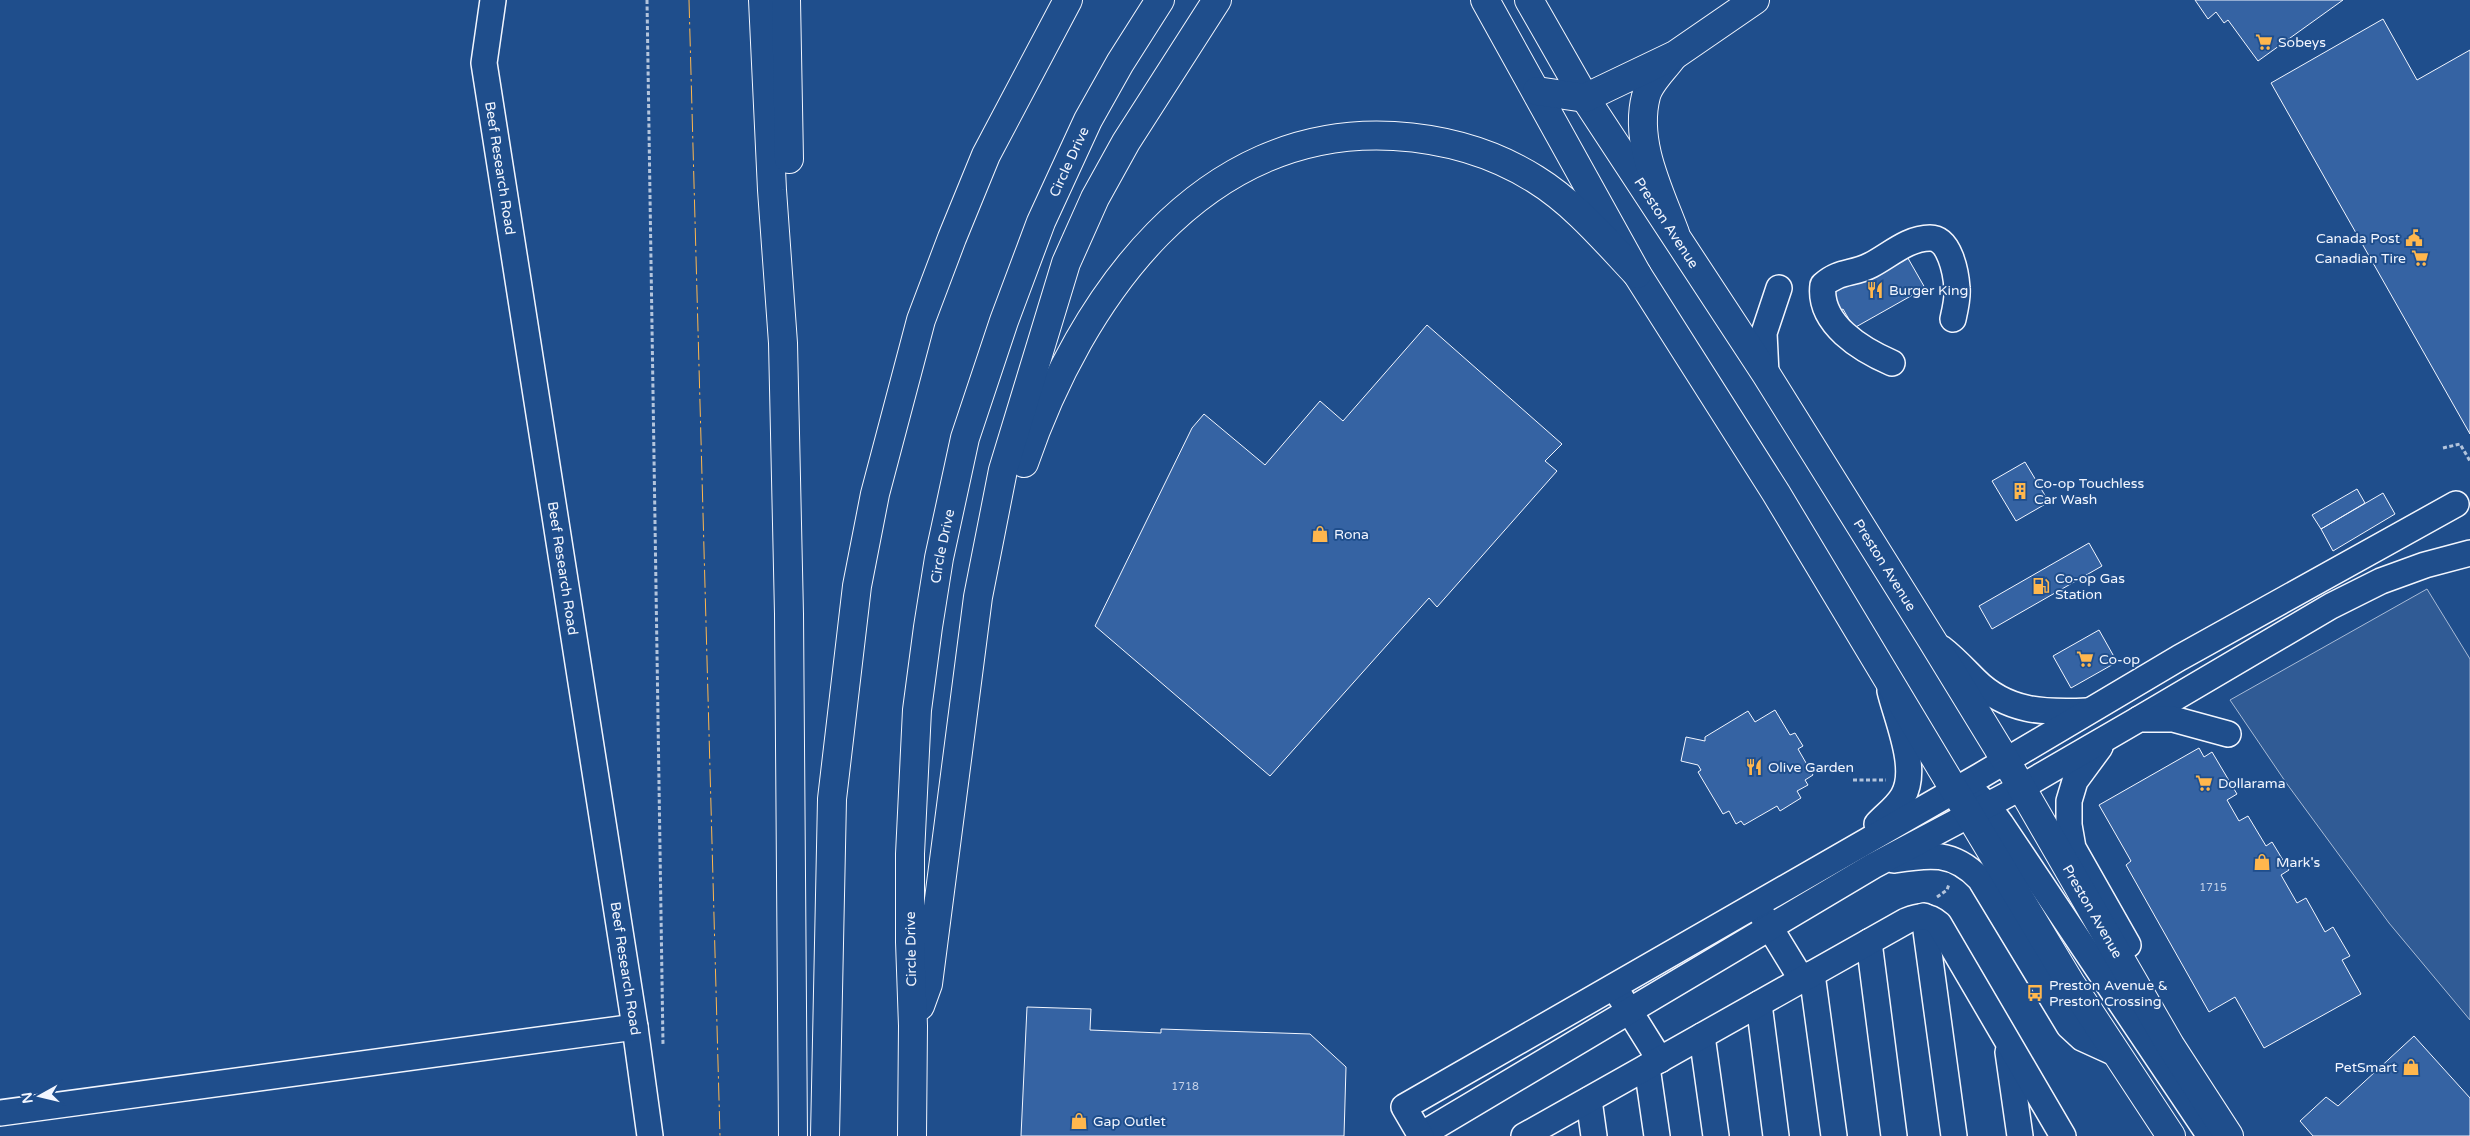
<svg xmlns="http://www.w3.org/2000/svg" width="2470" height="1136" viewBox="0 0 2470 1136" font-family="'Varela Round',sans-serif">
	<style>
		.parking { fill: #305b95; stroke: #a8bbd7 }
		.building { fill: #3563a3; stroke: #f2f6ff }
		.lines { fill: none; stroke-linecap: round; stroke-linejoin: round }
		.minor-casing { stroke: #f2f6ff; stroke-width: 28 }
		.major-casing { stroke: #f2f6ff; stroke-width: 30 }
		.highway-casing { stroke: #f2f6ff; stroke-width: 30 }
		.path { stroke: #b3c4dc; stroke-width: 3; stroke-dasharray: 4 2.5; stroke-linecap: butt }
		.minor { stroke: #1f4e8c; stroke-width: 25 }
		.major { stroke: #1f4e8c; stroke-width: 28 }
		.highway { stroke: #1f4e8c; stroke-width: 28 }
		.power { stroke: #ffb74d; stroke-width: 1; stroke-dasharray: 18 4 2.5 4; stroke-linecap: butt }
		.labels { text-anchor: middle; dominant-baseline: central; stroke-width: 4; stroke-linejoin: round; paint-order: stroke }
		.number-label { font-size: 11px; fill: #c3d1e8 }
		.poi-label { font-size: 14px; fill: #f2f6ff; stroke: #1f4e8c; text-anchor: start }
		.street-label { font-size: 14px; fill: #f2f6ff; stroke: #1f4e8c }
	</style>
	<rect width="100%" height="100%" fill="#1f4e8c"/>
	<!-- parking -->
	<path class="parking" d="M2427,589L2470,659V1020L2389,923L2287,784L2230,700Z"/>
	<!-- building -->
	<path class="building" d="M2195,0H2343L2258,61L2228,20L2224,23L2216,12L2208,19Z
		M2383,19L2417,80L2470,50V434L2271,83Z
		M1905,253L1925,288L1854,328L1843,309L1837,312L1825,292L1845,281L1848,286Z
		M1427,325L1562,444L1545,461L1557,471L1437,607L1429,598L1270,776L1095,626L1192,428L1204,414L1265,465L1320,401L1343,421Z
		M2025,462L2049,502L2016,521L1992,481Z
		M2357,489L2365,503L2321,529L2312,515Z
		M2383,493L2395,514L2333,551L2321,529Z
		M2089,543L2102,566L1992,629L1979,606Z
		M2099,630L2117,662L2071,688L2053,656Z
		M1775,710L1790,735L1795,733L1803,746L1798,749L1813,775L1805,780L1808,785L1797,791L1801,798L1780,811L1777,806L1744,825L1741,821L1736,824L1729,811L1723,814L1698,772L1701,770L1698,765L1681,761L1686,737L1705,741V737L1748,711L1755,722Z
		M2199,748L2204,757L2212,752L2237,794L2227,800L2239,821L2248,816L2266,846L2272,842L2289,870L2281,875L2297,903L2306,898L2325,932L2333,927L2350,956L2342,960L2361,994L2264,1048L2235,997L2209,1012L2126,865L2131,861L2099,805Z
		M1027,1007L1091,1009L1090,1030L1161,1033V1029L1310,1034L1346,1067L1344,1136H1021Z
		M2414,1036L2470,1098V1136H2313L2300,1121L2326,1097L2338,1106Z"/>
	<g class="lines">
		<!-- minor casing -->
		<g class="minor-casing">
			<g id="minor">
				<path id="s1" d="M493,0L484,63L635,1027L650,1136"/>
				<path d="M1892,363C1862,350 1818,324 1823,285C1840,270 1852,275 1871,265C1890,255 1908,238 1930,238C1950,238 1956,273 1957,288C1958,298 1955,310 1953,319"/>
				<path d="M1766,374L1764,333L1779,288"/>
				<path d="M1941,648C1954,658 1964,669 1975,680C2007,712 2044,713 2087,711"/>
				<path d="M2139,719L2331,606L2381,581L2425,565L2470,553"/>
				<path d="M2100,747L2075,781L2069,801V825L2073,848L2128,945"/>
				<path d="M1976,794L1988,806L2001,824L2210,1136"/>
				<path d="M1877,824C1885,815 1896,808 1903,796C1919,769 1897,720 1890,691"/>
				<path d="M1894,860C1930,854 1953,851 1980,879L2069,1026L2082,1038L2115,1053"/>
				<path d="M1761,913L1802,980"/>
				<path d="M1924,916L1954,1136"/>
				<path d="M1869,942L1894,1136"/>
				<path d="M1812,974L1834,1136"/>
				<path d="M1620,996L1660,1060"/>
				<path d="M1759,1004L1776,1136"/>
				<path d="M1702,1036L1716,1136"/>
				<path d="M2008,1052L2020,1136"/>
				<path d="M1647,1067L1657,1136"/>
				<path d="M1589,1100L1594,1136"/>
				<path d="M0,1113L635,1027"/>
				<path d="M1421,1135L1873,866L2020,788L2139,719H2173L2228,734"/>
				<path d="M1421,1136L1404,1107L1980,776L2179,658L2456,504"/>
				<path d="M1524,1136L1906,921C1919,916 1928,914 1939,924L2063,1136"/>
			</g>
		</g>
		<!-- major casing -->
		<g class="major-casing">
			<g id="major">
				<path d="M1485,0L1637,274L1776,493L2071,984L2171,1136"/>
				<path id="s2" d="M1529,0L1585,98L1766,374L1932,640L2006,761L2170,1045L2229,1136"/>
			</g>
		</g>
		<!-- highway casing -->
		<g class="highway-casing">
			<g id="highway">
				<path d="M763,0L772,190L783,343L789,614L793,1136"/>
				<path d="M786,0L789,159"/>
				<path d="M1672,58C1664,69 1649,83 1646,96C1634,142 1659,190 1675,233"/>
				<path d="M1537,91L1585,98L1675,55L1755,0"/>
				<path d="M1024,463C1080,299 1201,125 1394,136C1444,139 1492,152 1535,179C1574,203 1605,240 1637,274"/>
				<path d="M920,1006L928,984L978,597L1003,470L1066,263L1095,198L1126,142L1217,0"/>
				<path d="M825,1136L832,799L857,586L875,494L921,320L952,238L986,155L1068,0"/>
				<path id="s3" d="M912,1136L913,1026L910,942V854L917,710L928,627L939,558L965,438L1004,321L1041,222L1088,120L1120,63L1160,0"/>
			</g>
		</g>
		<!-- path -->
		<path class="path" d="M647,0L663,1045
			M2443,448L2460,444L2470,461
			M1853,780H1886
			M1937,897L1947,890L1949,884"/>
		<!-- minor -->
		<use href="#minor" class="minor"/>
		<!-- major -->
		<use href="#major" class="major"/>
		<!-- highway -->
		<use href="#highway" class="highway"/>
		<!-- power -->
		<path class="power" d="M689,0L720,1136"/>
	</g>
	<!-- icons -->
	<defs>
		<g id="supermarket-bare" transform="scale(1.35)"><path d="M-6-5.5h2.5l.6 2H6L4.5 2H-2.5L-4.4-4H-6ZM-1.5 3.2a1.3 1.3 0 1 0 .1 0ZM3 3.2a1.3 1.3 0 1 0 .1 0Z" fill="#ffb74d" stroke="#1f4e8c" stroke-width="2.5" paint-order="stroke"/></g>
		<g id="civic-bare" transform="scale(1.35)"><path d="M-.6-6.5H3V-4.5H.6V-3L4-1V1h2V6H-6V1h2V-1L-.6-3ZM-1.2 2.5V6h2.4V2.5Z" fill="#ffb74d" stroke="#1f4e8c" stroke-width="2.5" paint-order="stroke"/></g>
		<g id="restaurant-bare" transform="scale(1.35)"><path d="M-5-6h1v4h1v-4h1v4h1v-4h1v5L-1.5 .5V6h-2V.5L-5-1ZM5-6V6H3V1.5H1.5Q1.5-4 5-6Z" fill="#ffb74d" stroke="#1f4e8c" stroke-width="2.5" paint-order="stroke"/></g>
		<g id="building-bare" transform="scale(1.35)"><path d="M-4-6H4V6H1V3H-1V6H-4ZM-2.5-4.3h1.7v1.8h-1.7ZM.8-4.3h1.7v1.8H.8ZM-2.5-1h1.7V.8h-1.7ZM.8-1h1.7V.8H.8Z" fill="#ffb74d" stroke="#1f4e8c" stroke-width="2.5" paint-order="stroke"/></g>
		<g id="shop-bare" transform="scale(1.35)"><path d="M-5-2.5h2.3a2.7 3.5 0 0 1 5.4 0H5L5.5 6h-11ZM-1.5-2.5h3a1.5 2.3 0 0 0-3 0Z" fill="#ffb74d" stroke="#1f4e8c" stroke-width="2.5" paint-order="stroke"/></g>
		<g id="fuel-bare" transform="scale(1.35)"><path d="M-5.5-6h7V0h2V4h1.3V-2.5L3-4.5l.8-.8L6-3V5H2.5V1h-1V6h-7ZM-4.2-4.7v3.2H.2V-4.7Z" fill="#ffb74d" stroke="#1f4e8c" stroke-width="2.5" paint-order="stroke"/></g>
		<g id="bus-bare" transform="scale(1.35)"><path d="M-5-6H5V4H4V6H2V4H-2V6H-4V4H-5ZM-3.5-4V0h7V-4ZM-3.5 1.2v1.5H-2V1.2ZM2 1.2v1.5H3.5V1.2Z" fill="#ffb74d" stroke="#1f4e8c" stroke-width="2.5" paint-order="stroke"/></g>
	</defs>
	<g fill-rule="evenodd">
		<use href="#supermarket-bare" x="2264" y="42"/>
		<use href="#civic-bare" x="2414" y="238"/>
		<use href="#supermarket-bare" x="2420" y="258"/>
		<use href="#restaurant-bare" x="1875" y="290"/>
		<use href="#building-bare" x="2020" y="491"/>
		<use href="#shop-bare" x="1320" y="534"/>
		<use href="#fuel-bare" x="2041" y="586"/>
		<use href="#supermarket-bare" x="2085" y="659"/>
		<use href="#restaurant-bare" x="1754" y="767"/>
		<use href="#supermarket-bare" x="2204" y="783"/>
		<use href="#shop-bare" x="2262" y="862"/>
		<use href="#bus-bare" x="2035" y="993"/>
		<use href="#shop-bare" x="2411" y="1067"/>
		<use href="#shop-bare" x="1079" y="1121"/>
	</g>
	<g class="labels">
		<!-- number labels -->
		<g class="number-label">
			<text x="2213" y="887">1715</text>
			<text x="1185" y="1086">1718</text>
		</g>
		<!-- poi labels -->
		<g class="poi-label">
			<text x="2278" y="42">Sobeys</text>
			<text x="2400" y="238" text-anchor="end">Canada Post</text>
			<text x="2406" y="258" text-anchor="end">Canadian Tire</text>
			<text x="1889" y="290">Burger King</text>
			<text x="2034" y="483">Co-op Touchless<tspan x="2034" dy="16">Car Wash</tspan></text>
			<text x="1334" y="534">Rona</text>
			<text x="2055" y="578">Co-op Gas<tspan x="2055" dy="16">Station</tspan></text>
			<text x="2099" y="659">Co-op</text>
			<text x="1768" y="767">Olive Garden</text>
			<text x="2218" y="783">Dollarama</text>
			<text x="2276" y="862">Mark's</text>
			<text x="2049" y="985">Preston Avenue &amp;<tspan x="2049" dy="16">Preston Crossing</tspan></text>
			<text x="2397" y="1067" text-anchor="end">PetSmart</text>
			<text x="1093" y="1121">Gap Outlet</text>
		</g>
		<!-- street labels -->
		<g class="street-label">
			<text stroke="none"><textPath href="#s3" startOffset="998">Circle Drive</textPath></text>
			<text stroke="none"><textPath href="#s1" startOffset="170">Beef Research Road</textPath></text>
			<text stroke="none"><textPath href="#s2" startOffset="262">Preston Avenue</textPath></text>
			<text stroke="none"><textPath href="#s3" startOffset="592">Circle Drive</textPath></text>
			<text stroke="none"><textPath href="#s2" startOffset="668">Preston Avenue</textPath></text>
			<text stroke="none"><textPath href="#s1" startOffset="575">Beef Research Road</textPath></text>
			<text stroke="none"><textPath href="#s2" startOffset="1072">Preston Avenue</textPath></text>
			<text transform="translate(911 949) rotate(-91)">Circle Drive</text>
			<text stroke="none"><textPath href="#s1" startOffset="980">Beef Research Road</textPath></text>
		</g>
	</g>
	<!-- north arrow -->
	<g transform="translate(40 1096) rotate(262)" stroke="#1f4e8c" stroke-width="4" paint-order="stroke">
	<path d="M0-4L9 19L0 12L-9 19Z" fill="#f2f6ff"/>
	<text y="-8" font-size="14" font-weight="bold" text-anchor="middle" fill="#f2f6ff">N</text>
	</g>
</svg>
